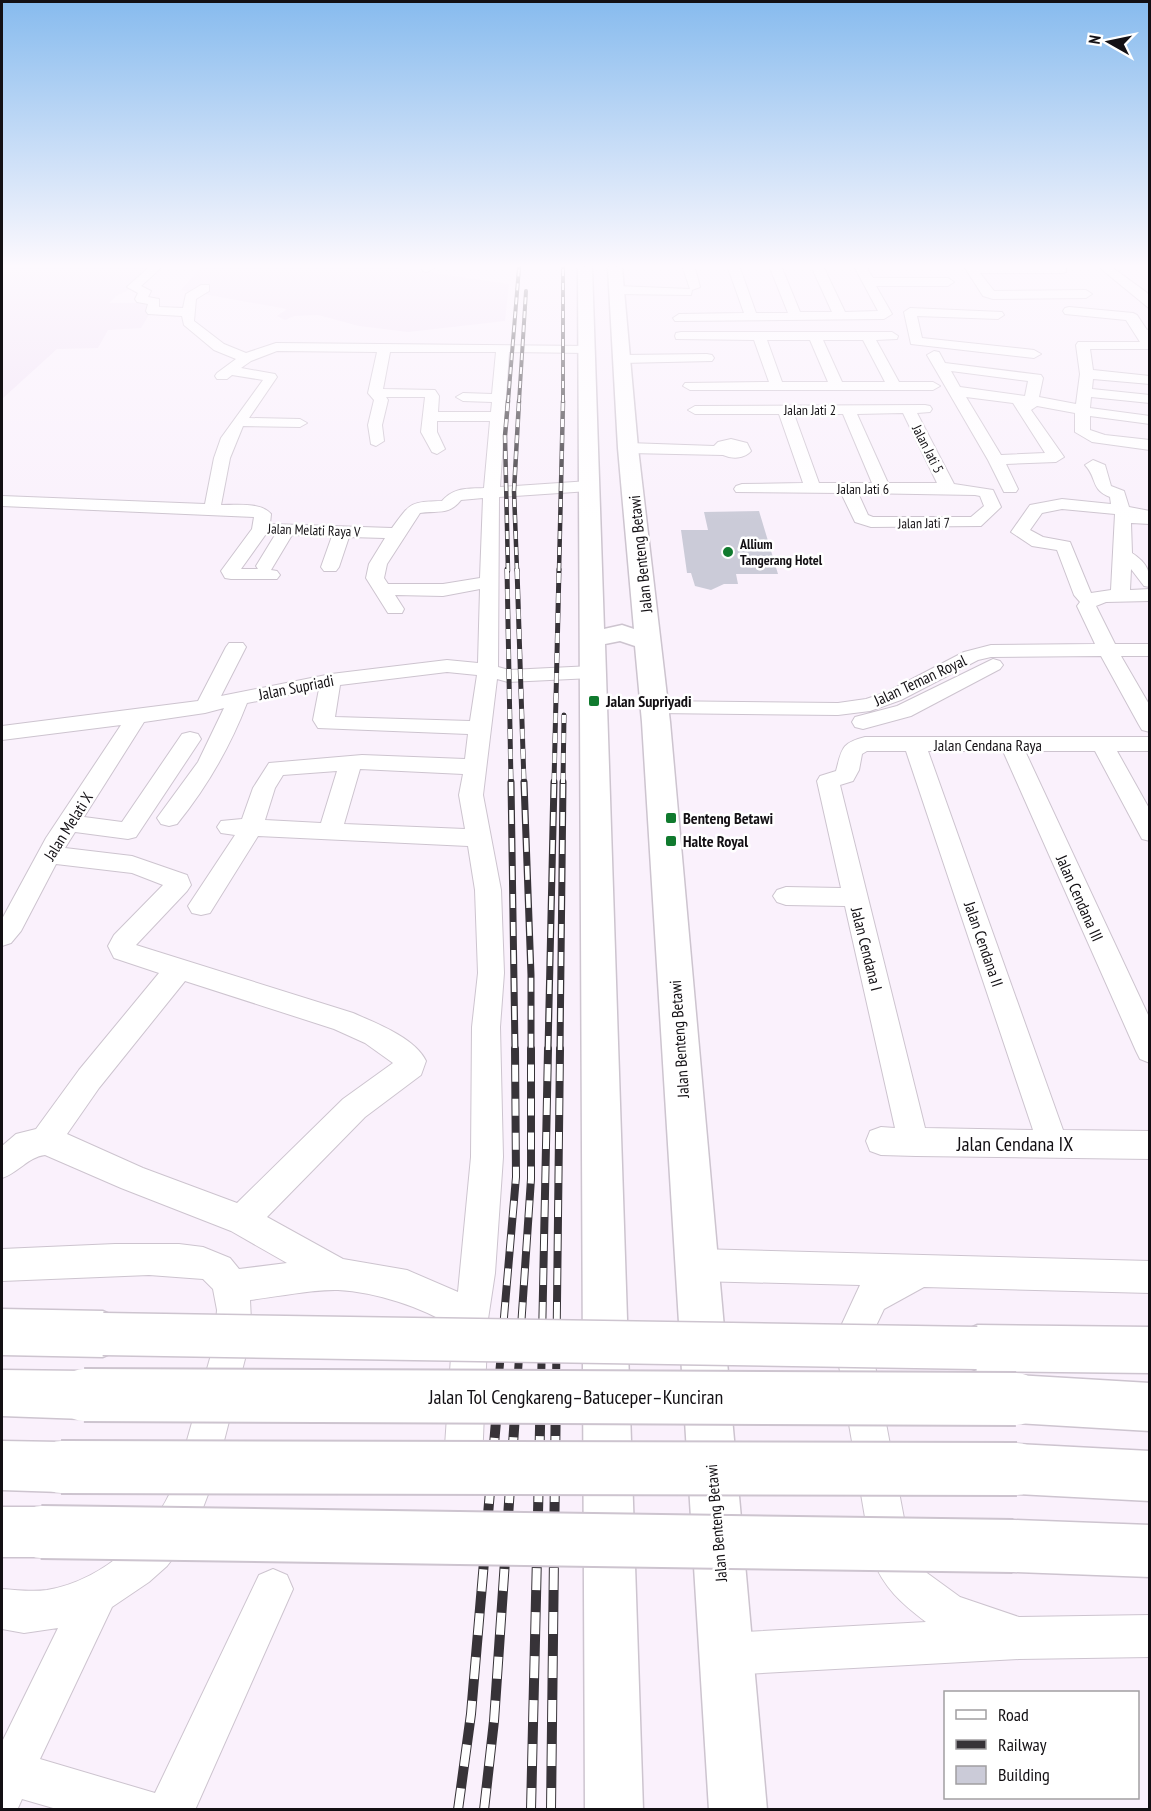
<svg xmlns="http://www.w3.org/2000/svg" width="1151" height="1811" viewBox="0 0 1151 1811" font-family="'PT Sans Narrow',sans-serif">
	<style>
		.built { fill: #f2e4f6 }
		.building { fill: #cbcbd8 }
		.lines { fill: none; stroke-linecap: round; stroke-linejoin: round }
		.minor-casing { stroke: #cdc4cf; stroke-width: 2 }
		.major-casing { stroke: #cdc4cf; stroke-width: 3 }
		.highway-casing { stroke: #cdc4cf; stroke-width: 3 }
		.minor { fill: #fff; fill-rule: evenodd }
		.major { fill: #fff; fill-rule: evenodd }
		.highway { fill: #fff; fill-rule: evenodd }
		.rail-far5-casing { stroke: #373338; stroke-width: 4 }
		.rail-far4-casing { stroke: #373338; stroke-width: 4.5 }
		.rail-far3-casing { stroke: #373338; stroke-width: 5 }
		.rail-far2-casing { stroke: #373338; stroke-width: 7 }
		.rail-far1-casing { stroke: #373338; stroke-width: 8 }
		.rail-casing { stroke: #373338; stroke-width: 10 }
		.rail-far5 { stroke: #fff; stroke-width: 2; stroke-dasharray: 7; stroke-linecap: butt }
		.rail-far4 { stroke: #fff; stroke-width: 3; stroke-dasharray: 8; stroke-linecap: butt }
		.rail-far3 { stroke: #fff; stroke-width: 4; stroke-dasharray: 10; stroke-linecap: butt }
		.rail-far2 { stroke: #fff; stroke-width: 4.5; stroke-dasharray: 14; stroke-linecap: butt }
		.rail-far1 { stroke: #fff; stroke-width: 6; stroke-dasharray: 17; stroke-linecap: butt }
		.rail { stroke: #fff; stroke-width: 8; stroke-dasharray: 22; stroke-linecap: butt }
		.major-bridge-far1-casing { stroke: #cdc4cf; stroke-width: 45; stroke-linecap: butt }
		.major-bridge-casing { stroke: #cdc4cf; stroke-width: 56; stroke-linecap: butt }
		.highway-bridge-casing { stroke: #cdc4cf; stroke-width: 56; stroke-linecap: butt }
		.major-bridge-far1 { stroke: #fff; stroke-width: 42 }
		.major-bridge { stroke: #fff; stroke-width: 52 }
		.highway-bridge { stroke: #fff; stroke-width: 52 }
		.poi-dot { fill: #107a2e; stroke: #fff; stroke-width: 2 }
		.labels { text-anchor: middle; dominant-baseline: central; stroke-width: 5; stroke-linejoin: round; paint-order: stroke }
		.far-street-label { font-size: 14px; fill: #131014; stroke: #fff }
		.far-poi-label { font-size: 14px; font-weight: bold; fill: #131014; stroke: #fff; text-anchor: start }
		.street-label { font-size: 16px; fill: #131014; stroke: #fff }
		.poi-label { font-size: 16px; font-weight: bold; fill: #131014; stroke: #fff; text-anchor: start }
		.near-street-label { font-size: 20px; fill: #131014; stroke: #fff }
	</style>
	<rect width="100%" height="100%" fill="#faf1fc"/>
	<!-- built -->
	<path class="built" d="M2,268H153L131,289L116,296L109,303H156L141,328L108,330L98,348L57,349L2,399Z
		M200,268H399L509,284L505,321L408,332L359,326L318,315L294,316L285,320L277,316L287,309L181,290Z"/>
	<!-- building -->
	<path class="building" d="M759,511L778,574H736L738,584H724L711,590L695,586L691,573H687L681,530H708L704,512Z"/>
	<g class="lines">
		<!-- minor casing -->
		<g class="minor-casing">
			<path id="minor" d="M148,268H161L141,286L151,291L148,297L159,299V307L183,308L186,294L201,285H209V291L196,299L194,321L224,344L246,353L276,343L591,346L593,349L591,352L586,353L509,352L500,487L589,481L597,486L589,491L499,497L498,667L509,670L592,666L599,668L602,672L599,676L592,678L508,682L497,679L483,795L501,890L504,973L500,1027L503,1157L495,1273L488,1319L482,1461L476,1474L463,1480L450,1474L444,1461L453,1327C423,1307 375,1292 338,1290C314,1289 275,1297 250,1300L251,1321L246,1355L215,1476L201,1513L184,1544L167,1566L149,1582L112,1607L40,1759L155,1793L259,1575L273,1569L287,1575L293,1589L195,1810H60L22,1799L18,1808L2,1810V1742L58,1628L24,1633L2,1629V1589C17,1590 32,1592 47,1590C105,1580 158,1531 177,1476L214,1344L217,1310L213,1289L203,1279L149,1275L2,1281V1249L115,1244H179L203,1247L230,1258L239,1269L287,1263L231,1231L121,1188L45,1155C28,1157 18,1173 2,1178V1146L16,1134L36,1129L79,1070L159,973L114,958L108,946L114,935L163,885L132,873L56,864L21,931L11,943L2,946V919L46,838L121,725L2,740V726L198,701L226,647L229,643H243L246,647L221,696L331,674L447,660L478,663L480,589L443,596L395,595L404,609L402,613H388L366,578L369,564L385,538L349,537L339,567L336,571H324L321,567L332,536L292,535L271,570L277,571L280,575L277,579H231L225,578L221,571L252,529L254,517L2,506V496L205,504L214,458L221,438L263,380L232,375L227,379H217L215,376L217,373L236,359L214,350L184,325L182,316L148,314L146,311L148,304L137,302L135,299L138,293L127,287ZM277,351L377,352L368,393L374,400L368,425L371,444L376,446L384,441L382,425L388,400L386,397H425L421,432L432,452L437,454L445,449L437,432V421H490L484,488C467,489 454,487 442,501C410,502 411,502 392,528L270,524L271,514C261,502 236,505 221,505L230,458L243,426L300,427L307,423L300,419L249,418L277,377L275,374L241,368L251,361ZM390,352H496L492,394L463,393L456,397L463,401L492,402L491,412H438L439,396L435,390L383,389ZM483,498L480,578L443,584H388L384,578L387,564L420,513C439,510 448,516 461,500ZM266,534L275,535L256,566L258,569H241ZM447,672L477,675L470,721L335,717L340,685ZM319,689L313,720L318,728L468,734L465,759L362,755L269,763L253,788L242,819L221,821L217,827L221,833L235,835L188,906L192,913L201,915L210,913L258,836L468,846L475,890L478,973L472,1027L471,1157L458,1292L407,1270L343,1259L267,1217L365,1117L421,1075L426,1061C415,1038 376,1023 353,1013L136,945L187,891L191,885L187,875L132,856L65,848L75,832L128,839L136,837L201,739L198,734L190,732L182,734L122,822L84,817L144,722L205,713L224,708L198,762L157,818L161,824L169,826L177,824C207,787 230,747 247,703ZM360,769L463,774L459,795L465,829L344,824ZM337,771L321,823L265,820L275,788L283,775ZM185,981L334,1029L365,1043L393,1063L343,1099L237,1203L143,1168L67,1134L99,1088Z
				M422,268H434L427,272L423,271Z
				M683,268H695L700,287L692,290L691,295L617,294L611,290L617,286L690,289Z
				M728,268H740L756,313H788L770,268H782L800,312H832L812,268H824L845,312L878,311L855,268H867L873,278H948L954,282L948,286H876L892,314L884,319L675,321L673,318L679,314L744,313Z
				M965,268H1066V272L1062,273H980L994,291L1086,290L1092,294L1086,298L993,299L983,296Z
				M1100,268H1113L1146,292L1150,296V309Z
				M1069,307L1133,313L1137,315L1147,330L1150,329L1148,349H1090L1093,370L1150,376V384L1093,379L1092,389L1150,395V403L1091,397L1090,408L1150,416V424L1090,416V430L1105,435L1150,440V450L1092,442L1075,432V413L1037,406L1031,410L1064,457L1056,462L1006,464L1018,489L1016,492H1004L988,460L927,355L934,351L939,352L945,363L1041,375L1043,378L1039,397L1076,404L1080,374L1076,345L1078,342H1140L1126,320L1065,314L1063,311L1065,308ZM951,371L1028,381L1025,396L960,387ZM966,397L1013,403L1045,453L1001,455Z
				M910,308L1002,312L1004,315L998,319L917,316L922,338L1034,350L1041,354L1034,358L911,344L904,312Z
				M681,332H892L898,336L897,339L876,340L899,382H933L940,386L933,390H690L683,386L685,383L769,382L754,340L676,339L675,336L676,333ZM767,340H810L828,382H782ZM823,340H863L885,382H842Z
				M707,354L712,355L714,358L712,361L622,363L615,359L622,355Z
				M925,405L930,406L932,409L930,412L917,413L954,484L993,490L1001,507L981,526L871,527L855,522L841,493L736,492L734,489L736,486L742,484L803,483L779,414H695L688,410L695,406ZM903,413L937,483H888L857,414ZM794,414H843L872,483H819ZM858,493L975,495L980,496L984,506L971,517H873L868,515Z
				M731,439L747,443L751,451C744,459 732,459 723,455L628,453L620,448L628,443L714,446L718,442Z
				M1093,460L1105,465L1111,486L1124,491L1129,507L1150,511V524L1131,523L1132,553C1147,563 1150,570 1150,587L1144,586L1131,569L1130,590L1150,589V601L1106,602L1096,606L1115,644H1150V656H1121L1150,706V732L1142,730L1139,725L1101,656L991,657L978,660L901,700L870,711L838,715L654,713L647,712L643,707L647,702L654,701L838,703L866,699L887,692L964,652L991,645L1095,644L1077,606L1080,602L1074,595L1057,550L1032,546L1011,532L1030,505L1062,499L1111,504L1110,497C1090,489 1098,479 1085,465ZM1062,509L1115,514L1111,590L1091,593L1070,542L1043,537L1030,530L1042,513Z
				M993,659L1000,661L1003,665L1000,669L911,716L863,729L855,727L852,722L855,717L897,706Z
				M865,737H1150V751H1117L1150,810V841L1142,839L1095,751H1025L1150,1019V1063L1140,1059L1136,1051L1003,751H928L1063,1130L1150,1131V1159L916,1156L881,1155L870,1151L866,1141L870,1131L881,1127L895,1128L845,906L786,905L777,902L773,896L777,890L786,887L841,888L817,781L820,776L836,771C842,749 841,743 865,737ZM867,751H906L1033,1130L925,1128L840,785L853,781L859,770L862,754Z
				M696,1249L1150,1261V1293L924,1287L884,1309L875,1328L874,1360L910,1550L927,1573L960,1597L1019,1617L1150,1615V1657L1019,1659L726,1675L711,1669L705,1654L711,1639L726,1633L926,1622C901,1603 884,1588 872,1558L838,1360L841,1326L860,1285L696,1281L684,1276L679,1265L684,1254Z"/>
		</g>
		<!-- major casing -->
		<g class="major-casing">
			<path id="major" d="M578,268H592L604,629L622,625L634,629L618,448L608,268H622L638,448L670,722L767,1810H709L642,722L635,646L620,641L605,644L643,1810H585Z
				M2,1309L103,1311L119,1318L126,1334L119,1350L103,1357L2,1355Z
				M977,1325L1150,1327V1373L977,1371L961,1364L954,1348L961,1332Z
				M2,1507H41L59,1514L66,1532L59,1550L41,1557H2Z
				M1013,1520L1150,1525V1577L1013,1572L995,1564L987,1546L995,1528Z"/>
		</g>
		<!-- highway casing -->
		<g class="highway-casing">
			<path id="highway" d="M2,1370L84,1371L101,1378L108,1395L101,1412L84,1419L2,1416Z
				M1016,1375L1150,1383V1431L1016,1423L999,1416L992,1399L999,1382Z
				M2,1441L61,1442L78,1450L86,1467L78,1484L61,1492L2,1490Z
				M1017,1444L1150,1451V1501L1017,1494L1000,1486L992,1469L1000,1452Z"/>
		</g>
		<!-- minor -->
		<use href="#minor" class="minor"/>
		<!-- major -->
		<use href="#major" class="major"/>
		<!-- highway -->
		<use href="#highway" class="highway"/>
		<!-- rail-far5 casing -->
		<g class="rail-far5-casing">
			<path id="rail-far5" d="M508,402L519,268
				M519,402L526,291
				M563,402V268"/>
		</g>
		<!-- rail-far4 casing -->
		<g class="rail-far4-casing">
			<path id="rail-far4" d="M508,571L505,436L508,401
				M517,571L514,491L519,401
				M559,571L563,401"/>
		</g>
		<!-- rail-far3 casing -->
		<g class="rail-far3-casing">
			<path id="rail-far3" d="M507,569L511,783
				M517,569L524,783
				M554,783L559,569
				M563,783L564,715"/>
		</g>
		<!-- rail-far2 casing -->
		<g class="rail-far2-casing">
			<path id="rail-far2" d="M511,782L515,1050
				M524,782L531,975V1050
				M548,1050L554,782
				M560,1050L563,782"/>
		</g>
		<!-- rail-far1 casing -->
		<g class="rail-far1-casing">
			<path id="rail-far1" d="M498,1387L516,1177L515,1049
				M517,1387L531,1179V1049
				M541,1387L548,1049
				M556,1387L560,1049"/>
		</g>
		<!-- rail casing -->
		<g class="rail-casing">
			<path id="rail" d="M458,1810L471,1714L499,1386
				M484,1810L494,1721L517,1386
				M531,1810L541,1386
				M551,1810L556,1386"/>
		</g>
		<!-- rail-far5 -->
		<use href="#rail-far5" class="rail-far5"/>
		<!-- rail-far4 -->
		<use href="#rail-far4" class="rail-far4"/>
		<!-- rail-far3 -->
		<use href="#rail-far3" class="rail-far3"/>
		<!-- rail-far2 -->
		<use href="#rail-far2" class="rail-far2"/>
		<!-- rail-far1 -->
		<use href="#rail-far1" class="rail-far1"/>
		<!-- rail -->
		<use href="#rail" class="rail"/>
		<!-- major-bridge-far1 casing -->
		<g class="major-bridge-far1-casing">
			<path id="major-bridge-far1" d="M103,1334L977,1348"/>
		</g>
		<!-- major-bridge casing -->
		<g class="major-bridge-casing">
			<path id="major-bridge" d="M41,1532L1013,1546"/>
		</g>
		<!-- highway-bridge casing -->
		<g class="highway-bridge-casing">
			<path id="highway-bridge" d="M84,1395L1016,1399
				M61,1467L1017,1469"/>
		</g>
		<!-- major-bridge-far1 -->
		<use href="#major-bridge-far1" class="major-bridge-far1"/>
		<!-- major-bridge -->
		<use href="#major-bridge" class="major-bridge"/>
		<!-- highway-bridge -->
		<use href="#highway-bridge" class="highway-bridge"/>
	</g>
	<!-- sky -->
	<linearGradient id="sky" x2="0" y2="1"><stop stop-color="#87bbee"/><stop offset="0.51" stop-color="#fdf9fe"/><stop offset="1" stop-color="#fdf9fe" stop-opacity="0"/></linearGradient>
	<rect width="1151" height="522" fill="url(#sky)"/>
	<!-- markers -->
	<g class="poi-dot">
		<circle cx="728" cy="552" r="6"/>
		<rect x="588" y="695" width="12" height="12" rx="3"/>
		<rect x="665" y="812" width="12" height="12" rx="3"/>
		<rect x="665" y="835" width="12" height="12" rx="3"/>
	</g>
	<g class="labels">
		<!-- far-street labels -->
		<g class="far-street-label">
			<text x="810" y="410">Jalan Jati 2</text>
			<text transform="translate(928 449) rotate(63)">Jalan Jati 5</text>
			<text x="863" y="489">Jalan Jati 6</text>
			<text transform="translate(924 523) rotate(-1)">Jalan Jati 7</text>
			<text transform="translate(314 530) rotate(2)">Jalan Melati Raya V</text>
		</g>
		<!-- far-poi labels -->
		<g class="far-poi-label">
			<text x="740" y="544">Allium<tspan x="740" dy="16">Tangerang Hotel</tspan></text>
		</g>
		<!-- street labels -->
		<g class="street-label">
			<text transform="translate(640 554) rotate(-96)">Jalan Benteng Betawi</text>
			<text transform="translate(920 680) rotate(-25)">Jalan Teman Royal</text>
			<text transform="translate(296 687) rotate(-11)">Jalan Supriadi</text>
			<text x="988" y="745">Jalan Cendana Raya</text>
			<text transform="translate(68 826) rotate(-58)">Jalan Melati X</text>
			<text transform="translate(1080 898) rotate(66)">Jalan Cendana III</text>
			<text transform="translate(984 944) rotate(71)">Jalan Cendana II</text>
			<text transform="translate(867 949) rotate(76)">Jalan Cendana I</text>
			<text transform="translate(679 1039) rotate(-94)">Jalan Benteng Betawi</text>
			<text transform="translate(716 1523) rotate(-95)">Jalan Benteng Betawi</text>
		</g>
		<!-- poi labels -->
		<g class="poi-label">
			<text x="606" y="701">Jalan Supriyadi</text>
			<text x="683" y="818">Benteng Betawi</text>
			<text x="683" y="841">Halte Royal</text>
		</g>
		<!-- near-street labels -->
		<g class="near-street-label">
			<text x="1015" y="1144">Jalan Cendana IX</text>
			<text x="576" y="1397">Jalan Tol Cengkareng–Batuceper–Kunciran</text>
		</g>
	</g>
	<!-- border -->
	<rect width="1151" height="1811" fill="none" stroke="#131014" stroke-width="6"/>
	<!-- legend -->
	<rect x="944" y="1691" width="195" height="108" fill="#ffffff" stroke="#a19fa1" stroke-width="1.5"/>
	<rect x="956" y="1710" width="30" height="9" fill="#ffffff" stroke="#a19fa1" stroke-width="1.5"/>
	<text x="998" y="1721" font-size="18" fill="#131014">Road</text>
	<rect x="956" y="1740" width="30" height="9" fill="#373338" stroke="#a19fa1" stroke-width="1.5"/>
	<text x="998" y="1751" font-size="18" fill="#131014">Railway</text>
	<rect x="956" y="1766" width="30" height="18" fill="#cbcbd8" stroke="#a19fa1" stroke-width="1.5"/>
	<text x="998" y="1781" font-size="18" fill="#131014">Building</text>
	<!-- north arrow -->
	<g transform="translate(1109 42) rotate(279)" stroke="#ffffff" stroke-width="4.5" paint-order="stroke">
	<path d="M0-4.5L10 22L0 15L-10 22Z" fill="#131014"/>
	<text y="-9" font-size="16" font-weight="bold" text-anchor="middle" fill="#131014">N</text>
	</g>
</svg>
